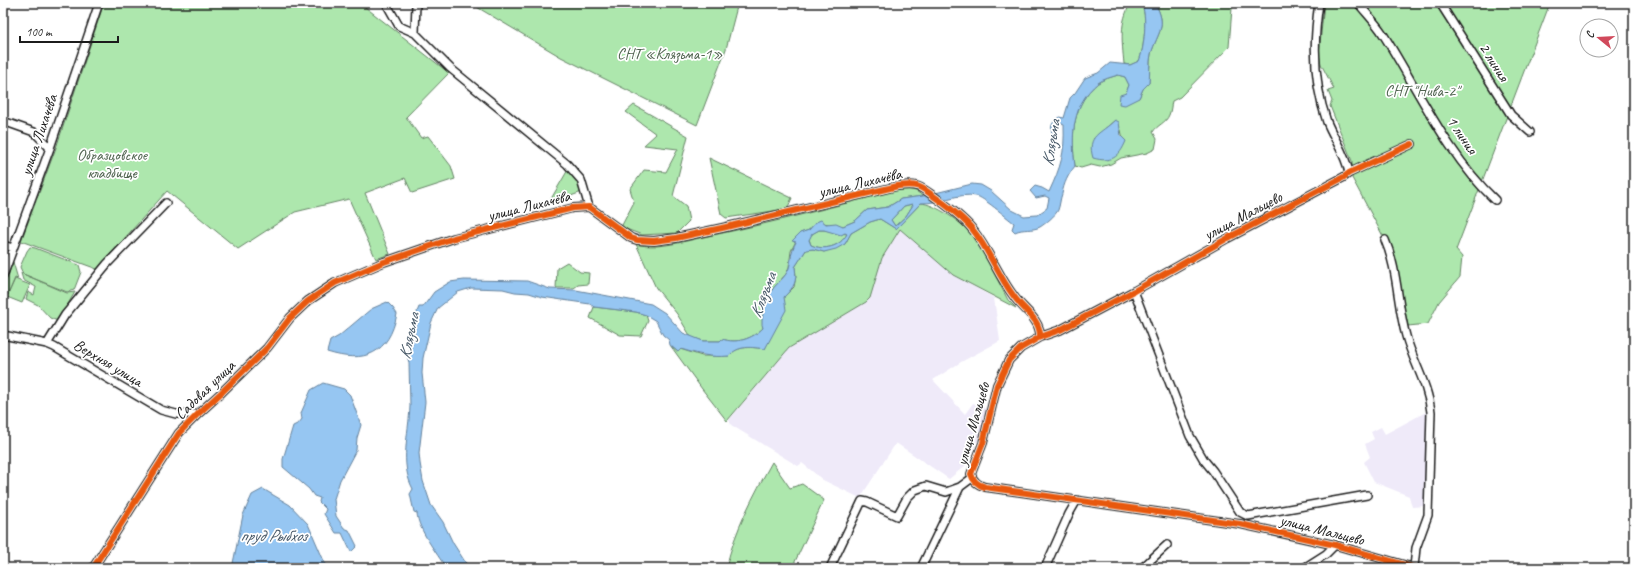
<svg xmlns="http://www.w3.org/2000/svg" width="1637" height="571" viewBox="0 0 1637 571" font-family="Caveat,sans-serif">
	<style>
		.built { fill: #efeaf9 }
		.green { fill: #ade7ad; stroke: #648264; fill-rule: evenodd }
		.water { fill: #96c6f2; stroke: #65829c; fill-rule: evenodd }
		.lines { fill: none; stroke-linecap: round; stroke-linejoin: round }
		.minor-casing { stroke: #1c1c1c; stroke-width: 10 }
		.minor { stroke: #fff; stroke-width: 7 }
		.cycleway-casing { stroke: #fff; stroke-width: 8 }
		.cycleway { stroke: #e8590c; stroke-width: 6 }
		.labels { text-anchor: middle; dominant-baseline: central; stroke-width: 3.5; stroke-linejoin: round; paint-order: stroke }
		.park-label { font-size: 16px; fill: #4f634f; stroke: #fff }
		.street-label { font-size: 16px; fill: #1c1c1c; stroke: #fff }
		.water-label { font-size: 17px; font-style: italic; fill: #475867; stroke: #fff }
	</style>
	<rect width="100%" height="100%" fill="#fff"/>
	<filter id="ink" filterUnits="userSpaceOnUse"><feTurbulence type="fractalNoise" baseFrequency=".025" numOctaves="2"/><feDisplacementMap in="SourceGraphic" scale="8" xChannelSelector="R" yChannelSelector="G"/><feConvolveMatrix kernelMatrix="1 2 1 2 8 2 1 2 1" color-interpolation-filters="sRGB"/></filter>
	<g filter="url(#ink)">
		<!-- built -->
		<path class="built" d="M900,229L953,275L994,298L1000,341L961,362L933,380L965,414L973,403L987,409L982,432L966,465L949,479L896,443L860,498L823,480L802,463L798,466L731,425L729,420L789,348L866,302L870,298L882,258Z
			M1426,412V506L1412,507L1409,496L1374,482L1364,462L1370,457L1365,444L1374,439L1371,432L1381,427L1385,434Z"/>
		<!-- green -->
		<path class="green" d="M104,3H360L449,73L406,117L421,138L428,136L451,166L455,179L412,193L405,178L365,193L390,254L376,259L349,199L295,212L238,249L167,191L97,269L21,241L57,145Z
			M470,3H738L726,49L697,125L561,57Z
			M1131,3H1141C1148,14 1144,50 1139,61L1130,65L1124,64C1122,42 1119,22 1131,3Z
			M1155,3H1236L1232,8L1229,47L1180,97L1172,101C1171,105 1171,111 1169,115C1166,123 1157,125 1153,132L1157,139L1155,149L1147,153L1121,158L1111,164L1100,167L1091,165L1081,168L1075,166C1071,135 1072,104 1098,83C1103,79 1112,77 1118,75L1125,77L1129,85L1126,93L1139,98L1143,89L1149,83C1150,74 1149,63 1151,54C1158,31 1168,27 1155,3ZM1115,120L1121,130L1123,139H1093Z
			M1324,3H1550L1456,250L1462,257L1460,277L1439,302L1428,324L1408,326L1387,237L1384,238L1352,178V161L1330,106L1332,101L1328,91L1334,89L1321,64L1319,54Z
			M634,105L688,136L673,196L686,206L689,221L677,233L642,235L621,227L634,202L630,189L644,170L666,172L678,149L644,145L656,134L626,112Z
			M709,158L792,198L787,209L726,218L721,214Z
			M569,168L574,172L582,192L548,204Z
			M904,188L916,191L923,196L901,199L888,207L867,210L855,221L843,226L816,222L809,230L800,233L793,241H796L791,251L789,267L786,274L770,292L763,311V328C752,339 737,344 722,339L720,341H703L691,337L677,314L656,288L636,244C659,250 684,241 708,236C773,223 839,205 904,188Z
			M921,203C935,204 963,223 972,235C985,254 997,279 1008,300L1016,308L953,275L900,229L882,258L870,298L866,302L789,348L727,421L702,389L670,345L678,352L680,349L702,356H729C738,345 752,347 765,349L784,297L794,287L796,276L795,267L806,250L813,249L824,252L845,244L851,233L870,222L880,219L896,229Z
			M912,204L913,205L906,216L895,226L891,220L904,206Z
			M819,230H824L847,234C840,247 824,251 811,245L809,239L812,234Z
			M30,247L35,248L79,265L81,272L74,290L67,292L23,274L20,267L27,251Z
			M13,262L18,279L15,278L3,306V289Z
			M567,262L580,272L589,273L588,284L578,285L574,288H556L557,268Z
			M21,273L67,293L75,292L58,321L50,318L38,305L26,299L28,292L34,295L36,287L23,280Z
			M15,279L30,285L22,303L7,297Z
			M594,307L636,312L646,315L648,321L641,336L620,335L590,318Z
			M772,462L790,488L802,484L824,500L792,568H726C735,530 753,496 772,462Z"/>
		<!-- water -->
		<path class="water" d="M1141,3H1155C1168,27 1158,31 1151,54C1149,63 1150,74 1149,83L1143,89L1139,98L1125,105L1119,104L1120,95L1126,93L1129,85L1125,77L1118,75C1112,77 1103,79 1098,83C1072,104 1071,135 1075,166C1068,175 1064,183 1062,194C1060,199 1060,205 1058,210C1056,215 1045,224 1040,227C1032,231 1023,228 1015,232L1012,229L1014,223C1006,217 983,197 976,196C959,192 939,204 921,203L896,229L880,219L870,222L851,233L845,244L836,249L824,252L813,249L806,250L795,267C797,282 795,286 784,297L786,310L765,349C752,347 738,345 729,356C711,358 697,354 681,349L678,352L670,345L669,340L663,335L656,321L646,315L636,312L594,307L590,304L542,297L529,293L515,292L503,289L471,288L458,292L438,308L431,323L423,358L422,373L425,402L419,453L420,463L423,481L431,505L443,522L453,543L469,568H446C437,553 418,530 417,513L414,512L410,494L413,489C399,463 409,434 410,406C410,392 409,377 409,363L407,355L409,352L415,335L414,330L417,323V312L419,307H423L434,292L450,282L464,280L527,281L550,289L576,290L651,304L665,313L683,333L703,341H720L722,339C737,344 752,339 763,328C759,321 767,296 772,290C777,283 786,277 789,268C792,258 790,253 796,242L792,241L800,233L809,230L816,222L821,220L826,224L836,223L843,226L855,221L867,210L888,207L901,199L923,196L972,184L981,185L991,191L1012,210L1024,216L1037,215L1047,208L1049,198L1045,196L1036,198L1030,191L1035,186L1042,188L1049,192C1061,166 1065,154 1064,125L1060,123L1058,129L1052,133C1050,125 1053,122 1059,117L1064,118L1070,98L1075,93L1085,78L1098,73L1110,63L1130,65L1139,61C1144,50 1148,14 1141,3ZM912,204L913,205L906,216L895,226L891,220L904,206ZM819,230H824L841,235L845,233L847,234C840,247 824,251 811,245L809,240L812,234Z
			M1115,120L1119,122L1121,136L1126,141C1119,158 1111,163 1093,158C1086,135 1101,134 1115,120Z
			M387,302L393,308L397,314C389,354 365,364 327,352L330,341L339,336L371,309Z
			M323,383L344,389L350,395L361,425L357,438L356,450L340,480L334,499L336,516L344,528L349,530L357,546L351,552L342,533H336L324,514L326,509L319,502L320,498L314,496L309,489L283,467V459L293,426L299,423L302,419L301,413L311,390Z
			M263,489L290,505L308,524L327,568H232L243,515L252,495Z"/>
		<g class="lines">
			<!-- minor casing -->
			<g class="minor-casing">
				<path id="minor" d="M386,3L399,26L415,33L450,68L567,164L581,180L589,207
					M1319,3C1313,42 1314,85 1327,122C1334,139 1346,155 1349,173
					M1358,3C1366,13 1376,23 1383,34C1418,89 1447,155 1495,200
					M1440,3L1511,115L1530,132
					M415,33L416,3
					M3,121L34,132L50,148
					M1412,144L1349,173L1344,177L1228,238L1134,291L1060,330L1040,337L1021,348L1009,360L997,385L983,443L971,474C973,481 978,485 985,487L1240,524L1335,545L1415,568
					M1385,240C1398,270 1397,304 1406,336C1413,362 1428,384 1431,412L1428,515L1416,548L1414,567
					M3,245L13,248
					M3,276L50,148L99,3
					M1134,291L1190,436L1204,460L1213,471L1240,512L1248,516L1367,495
					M3,335L47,344L54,347L161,410L176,414H198
					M47,344L65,315L107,264L166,203
					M93,568L179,433L198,414L222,392L267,348L290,318L308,301L335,283L384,262L454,238L573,208L589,207L631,238L637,240L654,241L676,238L722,228L898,186C920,183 922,188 939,200C951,209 964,218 973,230C989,250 998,275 1013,295C1022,309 1041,319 1040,337
					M830,568L862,501L867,502L897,516L907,498L915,490L926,486L946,492L960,487
					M921,568L960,487L972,478
					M1045,568L1069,514L1077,500
					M1142,568L1167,545
					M1304,568L1326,554L1335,545"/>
			</g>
			<!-- minor -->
			<use href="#minor" class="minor"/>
			<!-- cycleway casing -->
			<g class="cycleway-casing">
				<path id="cycleway" d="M1412,144L1349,173L1344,177L1228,238L1134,291L1060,330L1040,337L1021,348L1009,360L997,385L983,443L971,474C973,481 978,485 985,487L1240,524L1335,545L1415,568
					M93,568L179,433L198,414L222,392L267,348L290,318L308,301L335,283L384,262L454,238L573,208L589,207L631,238L637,240L654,241L676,238L722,228L898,186C920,183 922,188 939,200C951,209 964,218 973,230C989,250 998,275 1013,295C1022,309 1041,319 1040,337"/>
			</g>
			<!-- cycleway -->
			<use href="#cycleway" class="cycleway"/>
		</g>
	</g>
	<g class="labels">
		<!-- park labels -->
		<g class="park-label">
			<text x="670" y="54">СНТ «Клязьма-1»</text>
			<text x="1422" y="91">СНТ "Нива-2"</text>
			<text x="112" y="155">Образцовское<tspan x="112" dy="18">кладбище</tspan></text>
		</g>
		<!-- street labels -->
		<g class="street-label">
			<text transform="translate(1494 62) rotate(58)">2 линия</text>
			<text transform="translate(39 135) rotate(-71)">улица Лихачёва</text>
			<text transform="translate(1462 135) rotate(56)">1 линия</text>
			<text transform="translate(860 183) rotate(-13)">улица Лихачёва</text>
			<text transform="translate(529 206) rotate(-14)">улица Лихачёва</text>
			<text transform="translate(1243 216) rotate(-28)">улица Мальцево</text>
			<text transform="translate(108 363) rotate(31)">Верхняя улица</text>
			<text transform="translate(205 390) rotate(-44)">Садовая улица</text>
			<text transform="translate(973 424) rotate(-74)">улица Мальцево</text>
			<text transform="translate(1322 530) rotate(14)">улица Мальцево</text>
		</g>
		<!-- water labels -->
		<g class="water-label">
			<text transform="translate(1051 143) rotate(-81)">Клязьма</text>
			<text transform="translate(763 295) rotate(-69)">Клязьма</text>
			<text transform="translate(409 336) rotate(-78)">Клязьма</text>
			<text x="273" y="535">пруд Рыбхоз</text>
		</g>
	</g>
	<!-- margin -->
	<rect width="1637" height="571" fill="none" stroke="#fff" stroke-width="16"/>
	<rect x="8" y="8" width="1621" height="555" fill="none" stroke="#1c1c1c" stroke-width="1.5" filter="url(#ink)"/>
	<!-- north arrow -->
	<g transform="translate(1599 38) rotate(288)"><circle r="19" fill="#ffffff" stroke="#a4a4a4"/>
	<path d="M0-3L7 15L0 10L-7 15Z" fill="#d1495b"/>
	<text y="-6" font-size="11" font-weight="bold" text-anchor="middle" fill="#1c1c1c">С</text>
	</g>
	<!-- scale -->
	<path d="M20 36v6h98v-6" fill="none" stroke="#1c1c1c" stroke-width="2"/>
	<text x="26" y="36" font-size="12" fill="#1c1c1c" stroke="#ffffff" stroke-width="3" paint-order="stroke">100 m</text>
</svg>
